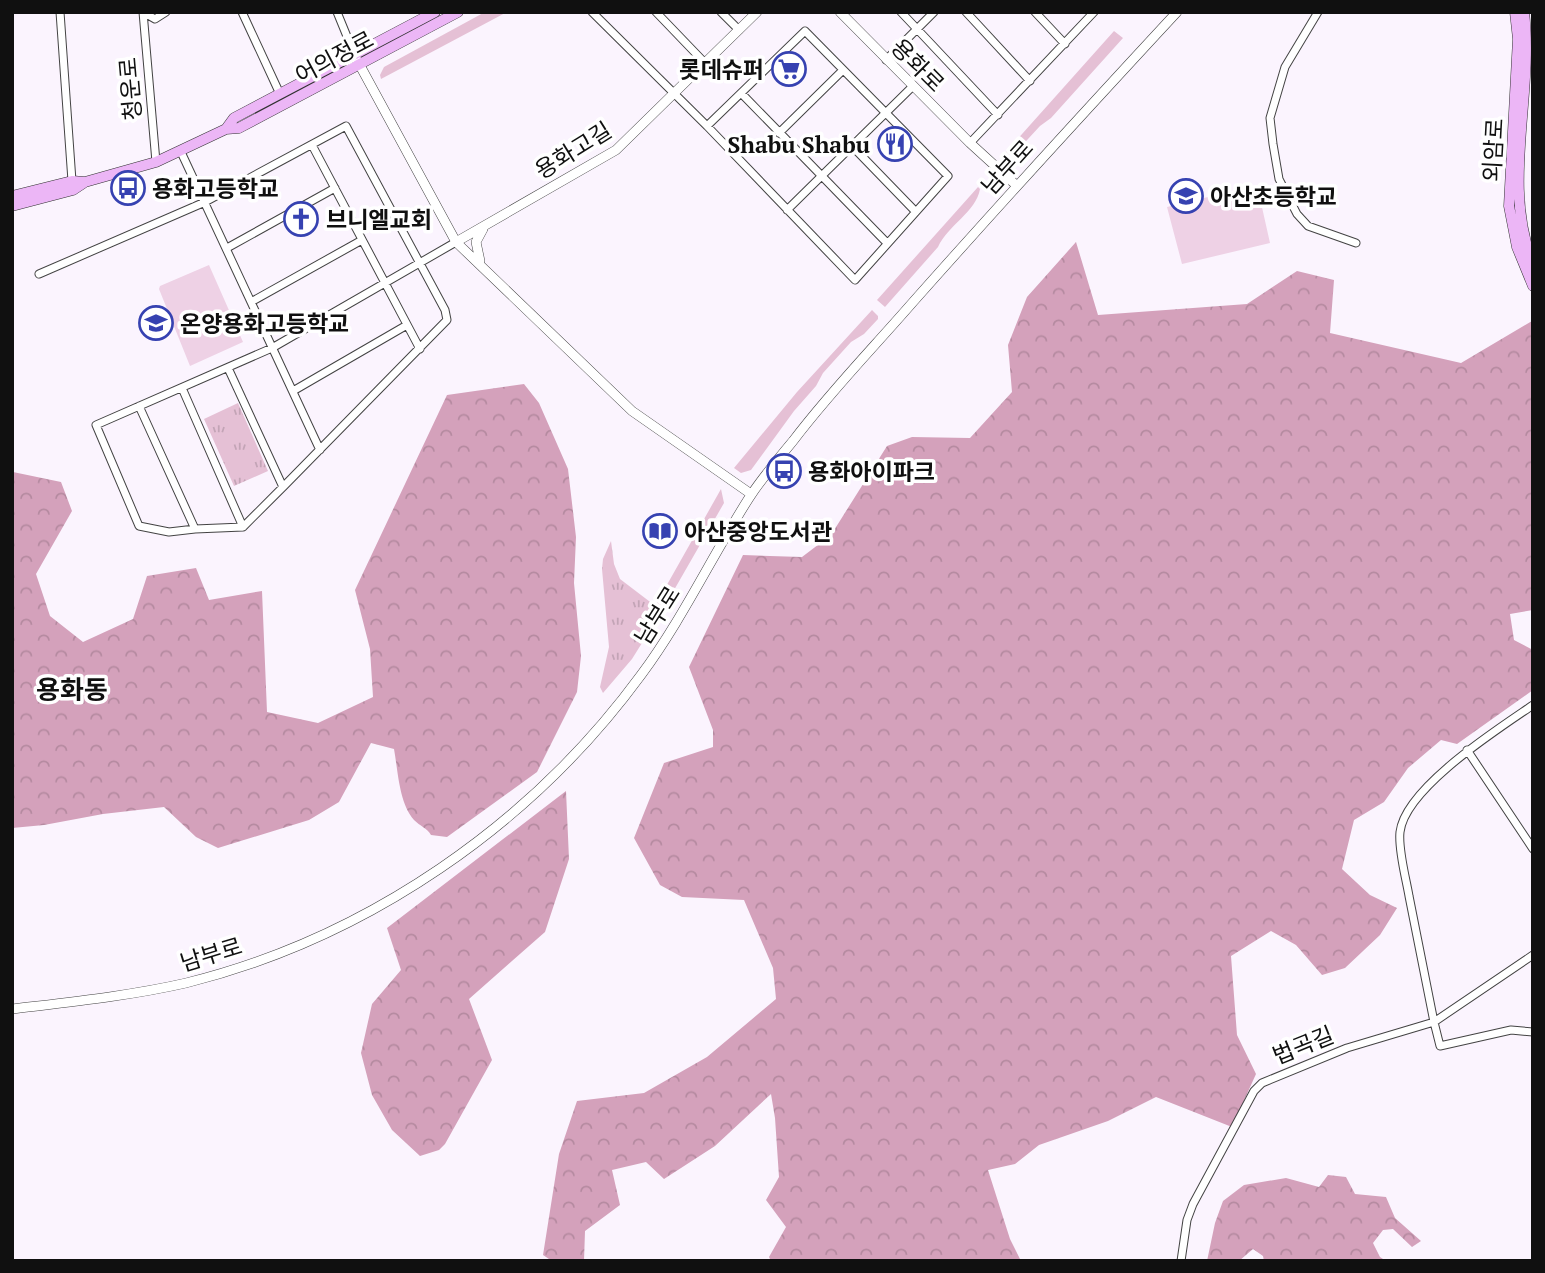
<svg xmlns="http://www.w3.org/2000/svg" width="1545" height="1273" viewBox="0 0 1545 1273" font-family="'PT Serif','Noto Sans KR',serif">
	<style>
		.grass { fill: #e5c0d5 }
		.forest { fill: url(#forest-crowns) }
		.park { fill: url(#park-tufts) }
		.pitch { fill: #eed1e5 }
		.lines { fill: none; stroke-linecap: round; stroke-linejoin: round }
		.minor-casing { stroke: #434343; stroke-width: 9 }
		.tertiary-casing { stroke: #434343; stroke-width: 10 }
		.secondary-casing { stroke: #323232; stroke-width: 11 }
		.minor { stroke: #fff; stroke-width: 7 }
		.tertiary { stroke: #fff; stroke-width: 9 }
		.secondary { stroke: #ecb6f6; stroke-width: 10 }
		.labels { text-anchor: middle; dominant-baseline: central; stroke-width: 7; stroke-linejoin: round; paint-order: stroke }
		.street-label { font-size: 23px; fill: #101010; stroke: #fff }
		.poi-label { font-size: 23px; font-weight: bold; fill: #101010; stroke: #fff; text-anchor: start }
		.quarter-label { font-size: 26px; font-weight: bold; fill: #101010; stroke: #fff }
	</style>
	<defs>
		<pattern id="forest-crowns" width="20" height="18" patternUnits="userSpaceOnUse" patternTransform="scale(1.75)"><rect width="20" height="18" fill="#d4a1bb"/><path d="M2 6a3 3 0 1 1 6 0M12 15a3 3 0 1 1 6 0" fill="none" stroke="#b58aa0"/></pattern>
		<pattern id="park-tufts" width="24" height="20" patternUnits="userSpaceOnUse" patternTransform="scale(1.75)"><rect width="24" height="20" fill="#e5c0d5"/><path d="M3 7l-1-3M5 7V3M7 7l1-3M15 17l-1-3M17 17v-4M19 17l1-3" fill="none" stroke="#c3a4b6"/></pattern>
	</defs>
	<rect width="100%" height="100%" fill="#fbf4fe"/>
	<!-- grass -->
	<path class="grass" d="M485,12H507L381,79L380,75L384,67Z
		M1114,31L1123,38L1051,118L1040,126L1015,153L1009,155L1006,152Z
		M978,187L980,189C976,212 948,225 938,247L885,307L877,300Z
		M872,310L878,316V319L864,334L851,342L823,373L816,386L794,411L751,470L741,473L734,468L797,392Z
		M721,489L724,503L662,611L655,606Z"/>
	<!-- forest -->
	<path class="forest" d="M1076,242L1098,315L1247,304L1297,271L1334,280L1330,333L1461,363L1532,321L1533,610L1510,614L1514,640L1533,650V690L1457,744L1441,740L1408,768L1384,802L1354,820L1342,869L1370,895L1397,908L1380,935L1345,968L1322,975L1296,945L1271,931L1231,956L1237,1035L1256,1074L1232,1127L1156,1097L1108,1121L1039,1145L1015,1164L988,1170L1010,1239L1021,1261H771L769,1257L786,1227L766,1200L779,1177L775,1118L771,1094L715,1146L664,1179L646,1162L612,1170L620,1205L585,1231L584,1261H552L543,1255L559,1154L577,1101L644,1093L707,1057L776,999L773,968L744,900L682,897L660,885L634,838L664,763L713,747V730L689,667L743,555L802,557L831,535L887,446L912,437L970,438L1012,392L1008,345L1027,297Z
		M524,384L539,403L568,469L576,537L574,583L581,656L577,692L537,772L447,837L431,835C427,828 420,826 414,820C399,803 398,771 394,749L371,743L339,802L309,820L218,848L196,837L164,807L103,814L44,825L12,828L13,472L61,482L72,511L36,574L50,616L83,642L133,619L147,576L196,568L209,600L262,591L267,712L318,723L373,697L370,649L355,590L447,395Z
		M566,791L569,859L545,932L469,999L492,1060L445,1144L439,1150L420,1156L392,1130L372,1095L361,1053L372,1004L401,970L387,928Z
		M1328,1175L1346,1177L1355,1194L1386,1197L1395,1218L1421,1241L1412,1247L1393,1229L1383,1230L1373,1243L1380,1257L1386,1261H1264L1263,1256L1253,1249L1239,1261H1207L1215,1223L1223,1201L1244,1185L1286,1178L1319,1187Z"/>
	<!-- park -->
	<path class="park" d="M238,403L268,471L234,486L204,419Z
		M611,541L614,564L620,579L662,611L632,659L603,693L600,687L609,647L602,569L603,559Z"/>
	<!-- pitch -->
	<path class="pitch" d="M1257,185L1270,243L1182,264L1167,207Z
		M209,265L243,342L190,366L159,289L160,286Z"/>
	<g class="lines">
		<!-- minor casing -->
		<g class="minor-casing">
			<path id="minor" d="M60,12L72,181
				M143,12L156,162
				M143,12L155,19L166,12
				M242,12L280,94
				M337,12L355,56
				M592,12L707,126L855,280L948,176L805,31L707,126
				M656,12L705,63
				M721,12L739,30
				M901,12L998,115
				M966,12L1030,81
				M1035,12L1065,44
				M1318,12L1285,67L1270,118L1273,144L1279,179L1297,214L1308,226L1356,243
				M886,60L934,12
				M741,93L887,243
				M779,133L843,70
				M970,143L1094,12
				M312,145L420,349
				M852,146L915,211
				M181,152L320,450
				M787,210L912,87
				M227,248L335,188
				M39,274L205,202L346,126L445,310L447,320L283,487
				M251,302L362,240
				M182,388L243,527
				M293,391L407,325
				M139,406L195,529L169,532L139,526L96,425L272,348L456,242
				M195,529L243,527L283,487L228,368
				M1533,705C1498,729 1405,788 1400,832C1398,850 1406,878 1409,896C1417,938 1426,980 1434,1022L1533,955
				M1467,750L1533,849
				M1181,1261L1187,1220L1193,1204L1254,1091L1262,1083L1347,1048L1434,1022L1440,1046L1511,1030L1533,1032"/>
		</g>
		<!-- tertiary casing -->
		<g class="tertiary-casing">
			<path id="tertiary" d="M840,12L970,143L1016,185
				M357,60L456,242L632,411L751,494
				M456,242L616,150L757,12
				M480,261L476,242L483,229
				M12,1009C70,1002 129,996 186,983C367,938 531,825 641,675C682,620 712,556 749,498C762,478 778,459 793,441C830,392 873,348 913,302C1000,204 1088,108 1177,12"/>
		</g>
		<!-- secondary casing -->
		<g class="secondary-casing">
			<path id="secondary" d="M1515,12L1518,39L1509,206L1517,247L1533,286
				M1524,12C1534,96 1501,184 1533,264
				M226,129L239,128L458,12
				M12,196L72,181L85,182
				M12,206L73,190L85,182L156,162L226,129L234,118L435,12"/>
		</g>
		<!-- minor -->
		<use href="#minor" class="minor"/>
		<!-- tertiary -->
		<use href="#tertiary" class="tertiary"/>
		<!-- secondary -->
		<use href="#secondary" class="secondary"/>
	</g>
	<!-- icons -->
	<defs>
		<g id="supermarket-ring" transform="scale(1.75)"><circle r="9.5" fill="#fff" stroke="#3642b1" stroke-width="1.5"/><path d="M-6-5.5h2.5l.6 2H6L4.5 2H-2.5L-4.4-4H-6ZM-1.5 3.2a1.3 1.3 0 1 0 .1 0ZM3 3.2a1.3 1.3 0 1 0 .1 0Z" fill="#3642b1"/></g>
		<g id="restaurant-ring" transform="scale(1.75)"><circle r="9.5" fill="#fff" stroke="#3642b1" stroke-width="1.5"/><path d="M-5-6h1v4h1v-4h1v4h1v-4h1v5L-1.5 .5V6h-2V.5L-5-1ZM5-6V6H3V1.5H1.5Q1.5-4 5-6Z" fill="#3642b1"/></g>
		<g id="bus-ring" transform="scale(1.75)"><circle r="9.5" fill="#fff" stroke="#3642b1" stroke-width="1.5"/><path d="M-5-6H5V4H4V6H2V4H-2V6H-4V4H-5ZM-3.5-4V0h7V-4ZM-3.5 1.2v1.5H-2V1.2ZM2 1.2v1.5H3.5V1.2Z" fill="#3642b1"/></g>
		<g id="school-ring" transform="scale(1.75)"><circle r="9.5" fill="#fff" stroke="#3642b1" stroke-width="1.5"/><path d="M0-5L7-2L0 1L-7-2ZM-4 1L0 2.5L4 1V4Q0 6-4 4Z" fill="#3642b1"/></g>
		<g id="church-ring" transform="scale(1.75)"><circle r="9.5" fill="#fff" stroke="#3642b1" stroke-width="1.5"/><path d="M-1.2-6h2.4v3.5h3.3v2.4h-3.3V6h-2.4V-.1h-3.3v-2.4h3.3Z" fill="#3642b1"/></g>
		<g id="library-ring" transform="scale(1.75)"><circle r="9.5" fill="#fff" stroke="#3642b1" stroke-width="1.5"/><path d="M-6-4Q-3-5.5-.7-3.5V5Q-3 3-6 4ZM6-4Q3-5.5 .7-3.5V5Q3 3 6 4Z" fill="#3642b1"/></g>
	</defs>
	<g fill-rule="evenodd">
		<use href="#supermarket-ring" x="789" y="69"/>
		<use href="#restaurant-ring" x="895" y="144"/>
		<use href="#bus-ring" x="128" y="188"/>
		<use href="#school-ring" x="1186" y="196"/>
		<use href="#church-ring" x="301" y="219"/>
		<use href="#school-ring" x="156" y="323"/>
		<use href="#bus-ring" x="784" y="471"/>
		<use href="#library-ring" x="660" y="531"/>
	</g>
	<g class="labels">
		<!-- street labels -->
		<g class="street-label">
			<text transform="translate(334 57) rotate(-28)">어의정로</text>
			<text transform="translate(918 65) rotate(45)">용화로</text>
			<text transform="translate(130 89) rotate(-95)">청운로</text>
			<text transform="translate(573 150) rotate(-32)">용화고길</text>
			<text transform="translate(1493 150) rotate(-87)">외암로</text>
			<text transform="translate(1007 167) rotate(-48)">남부로</text>
			<text transform="translate(657 615) rotate(-58)">남부로</text>
			<text transform="translate(211 954) rotate(-17)">남부로</text>
			<text transform="translate(1303 1045) rotate(-22)">법곡길</text>
		</g>
		<!-- poi labels -->
		<g class="poi-label">
			<text x="764" y="69" text-anchor="end">롯데슈퍼</text>
			<text x="870" y="144" text-anchor="end">Shabu Shabu</text>
			<text x="152" y="188">용화고등학교</text>
			<text x="1210" y="196">아산초등학교</text>
			<text x="326" y="219">브니엘교회</text>
			<text x="180" y="323">온양용화고등학교</text>
			<text x="808" y="471">용화아이파크</text>
			<text x="684" y="531">아산중앙도서관</text>
		</g>
		<!-- quarter labels -->
		<g class="quarter-label">
			<text x="72" y="689">용화동</text>
		</g>
	</g>
	<!-- border -->
	<rect width="1545" height="1273" fill="none" stroke="#101010" stroke-width="28"/>
</svg>
